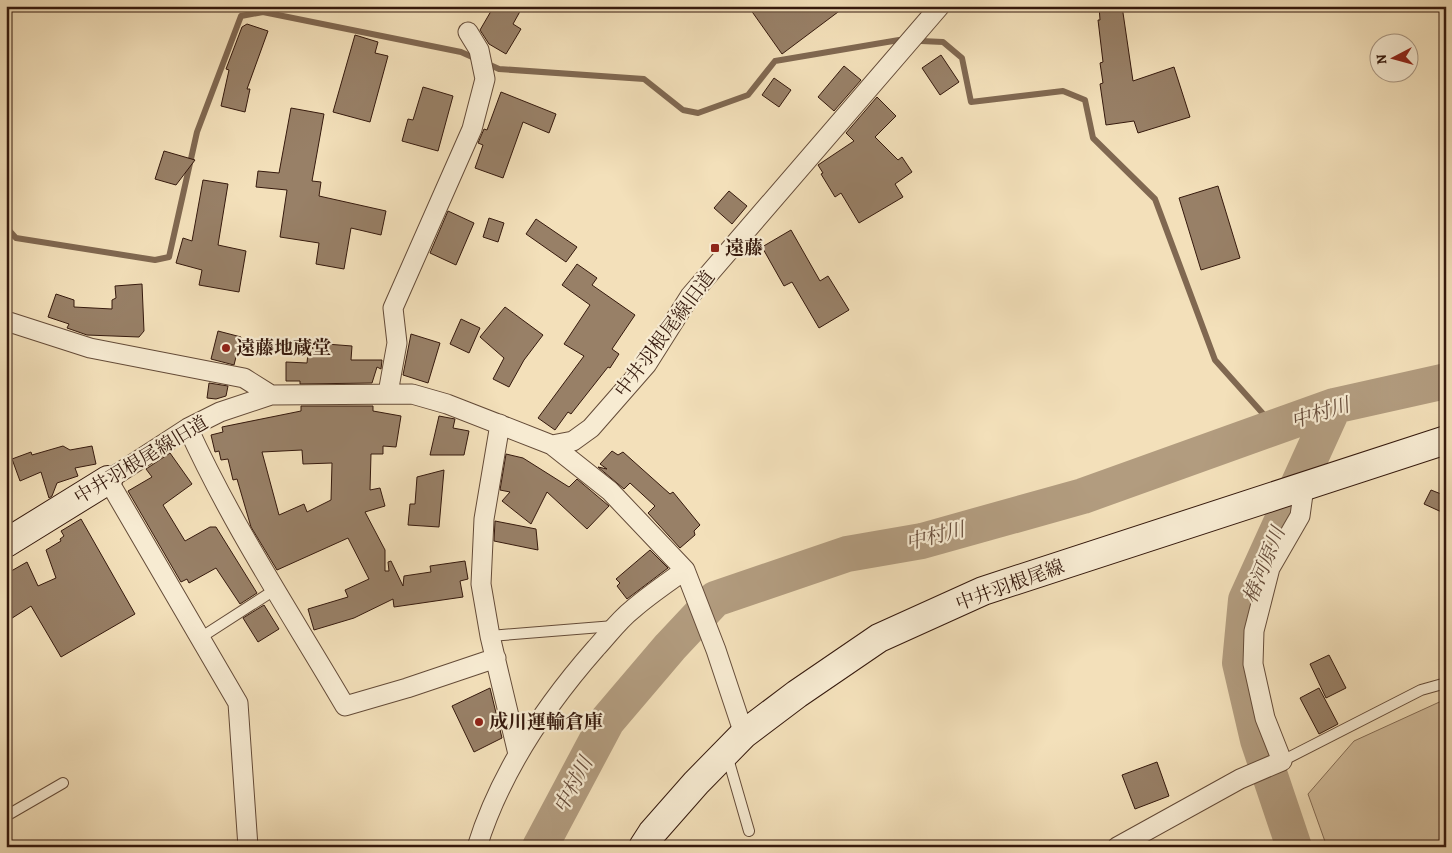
<svg xmlns="http://www.w3.org/2000/svg" width="1452" height="853" viewBox="0 0 1452 853" font-family="Alegreya,'Noto Serif JP',serif">
	<style>
		.green { fill: #d3be9d; stroke: #846c55 }
		.lines { fill: none; stroke-linecap: round; stroke-linejoin: round }
		.stream { stroke: #806851; stroke-width: 6 }
		.river { stroke: #b29c7f; stroke-width: 36 }
		.building { fill: #988067; stroke: #35190d; fill-rule: evenodd }
		.lane-casing { stroke: #644b38; stroke-width: 12 }
		.street-casing { stroke: #644b38; stroke-width: 21 }
		.secondary-casing { stroke: #35190d; stroke-width: 30 }
		.lane { stroke: #f7ebd2; stroke-width: 10 }
		.street { stroke: #f7ebd2; stroke-width: 19 }
		.secondary { stroke: #f7ebd2; stroke-width: 28 }
		.poi-dot { fill: #8f2418; stroke: #f7ebd2; stroke-width: 2 }
		.labels { text-anchor: middle; dominant-baseline: central; stroke-width: 4.5; stroke-linejoin: round; paint-order: stroke }
		.poi-label { font-size: 19px; font-weight: bold; fill: #35190d; stroke: #f7ebd2; text-anchor: start }
		.street-label { font-size: 19px; fill: #35190d; stroke: #f7ebd2 }
		.water-label { font-size: 20px; font-style: italic; fill: #674d3b; stroke: #f7ebd2 }
	</style>
	<rect width="100%" height="100%" fill="#f3e0ba"/>
	<filter id="stains"><feTurbulence type="fractalNoise" baseFrequency=".004" numOctaves="4"/><feColorMatrix values="0 0 0 0 .2 0 0 0 0 .09 0 0 0 0 .02 0 0 0 .5 -.17"/></filter>
	<radialGradient id="worn" r=".72"><stop offset=".6" stop-color="#630" stop-opacity="0"/><stop offset="1" stop-color="#630" stop-opacity=".3"/></radialGradient>
	<!-- green -->
	<path class="green" d="M1446,699V847H1327L1308,794L1354,741Z"/>
	<g class="lines">
		<!-- stream -->
		<path class="stream" d="M6,227L16,238L155,260L169,257L197,132L241,16L263,12L461,52L499,69L644,79L683,110L698,113L748,95L775,61L899,40L943,42L962,58L971,102L1063,91L1085,100L1093,138L1155,199L1215,360L1275,427"/>
		<!-- river -->
		<path class="river" d="M540,847L607,721L670,647L715,599L847,554L922,541L1083,496L1334,406L1446,381
			M1294,847L1258,740L1240,663L1246,600L1334,406"/>
	</g>
	<!-- building -->
	<path class="building" d="M494,6H523L513,24L521,29L506,54L489,44L480,30Z
		M748,6H846L782,54Z
		M1099,6H1122L1133,81L1174,67L1190,117L1138,133L1134,121L1106,125L1100,84L1103,83L1100,63L1103,62L1098,20H1100Z
		M247,24L268,31L247,89H250L245,112L221,106L229,70L226,69L242,27Z
		M355,35L378,42L375,53L388,56L370,122L333,112Z
		M941,55L959,82L940,95L922,68Z
		M844,66L861,80L834,111L818,97Z
		M774,78L791,90L779,107L762,95Z
		M423,87L453,96L438,151L402,141L408,119L413,120Z
		M501,92L556,114L549,133L523,122L503,178L475,168L483,145L478,143L484,129L487,130Z
		M877,97L896,116L875,137L898,160L902,157L912,172L895,184L903,197L859,223L841,193L835,197L821,174L823,173L818,165L854,141L846,133Z
		M291,108L324,114L312,181L321,182L319,196L386,211L381,235L351,228L344,269L316,264L319,243L280,237L287,190L256,187L258,171L279,173Z
		M164,151L195,160L176,185L155,179Z
		M203,180L228,184L218,245L246,251L239,292L199,285L202,270L176,263L183,238L192,241Z
		M1218,186L1240,258L1201,270L1179,198Z
		M729,191L747,206L732,224L714,208Z
		M448,211L474,223L456,265L430,253Z
		M489,218L504,223L498,242L483,237Z
		M536,219L577,247L566,262L526,234Z
		M791,230L820,281L828,276L849,310L819,328L792,282L784,286L762,247Z
		M577,264L597,278L592,285L635,315L612,349L619,354L610,368L608,367L571,414L568,412L555,430L538,418L584,356L564,344L590,305L562,285Z
		M142,284L144,331L139,337L87,335L67,328L69,324L48,317L56,294L74,300V307L112,309V300L116,298L115,286Z
		M505,307L543,335L524,360L509,387L493,379L504,358L480,337Z
		M461,319L480,328L469,353L450,344Z
		M218,331L241,337L234,365L211,359Z
		M411,334L440,343L428,383L403,375Z
		M313,343L352,346L351,360H382L381,369L377,367L372,383L300,384V381H286V362L307,363L308,353L312,352Z
		M209,383L228,386L226,396L216,399L207,398Z
		M301,406H373V411L401,416L396,447L383,446V454H371L370,490L380,488L385,506L365,512L385,550V571H389L388,562L391,561L403,586L404,576L431,572L430,566L465,561L468,579L460,581L463,597L394,607L393,599L354,618L314,630L308,609L348,597L345,590L369,579L348,538L277,570L251,527L237,479L233,480L228,459L221,460L219,451L215,452L211,435L223,432L222,427L301,411ZM302,450L303,464L332,463L331,500L307,512L304,504L279,515L262,452Z
		M439,416L455,419L453,428L469,431L464,455H430Z
		M63,446L70,450L92,446L96,464L75,468L78,476L57,483L52,496L49,498L41,472L20,481L12,459L31,452L32,455Z
		M612,451L618,455L623,452L670,494L673,492L700,525L694,531L695,535L680,548L648,513L655,506L630,483L624,489L598,467L607,469L600,464Z
		M170,453L192,484L163,505L185,541L210,527H216L257,593L240,604L216,568L189,583L187,579L181,582L128,491L152,477L146,469Z
		M506,454L523,458L569,487L577,479L609,506L587,529L547,492L531,524L502,501L510,492L500,490Z
		M444,470L439,527L408,525L410,504H415L417,477Z
		M1431,490L1446,496V514L1424,504Z
		M81,519L135,614L61,657L31,606L6,622V574L27,562L38,586L56,578L46,550L61,541L60,539L64,536L61,531Z
		M495,521L536,529L538,550L494,541Z
		M650,550L668,568L627,599L617,586L620,583L616,579Z
		M264,605L279,629L258,642L243,618Z
		M1329,655L1346,688L1326,698L1310,664Z
		M490,688L502,738L474,752L452,706Z
		M1319,688L1338,724L1319,734L1300,698Z
		M1157,762L1169,796L1135,809L1122,775Z"/>
	<g class="lines">
		<!-- lane casing -->
		<g class="lane-casing">
			<path id="lane" d="M490,636L614,626
				M200,638L276,589
				M727,755L749,831
				M1282,761L1421,690L1446,683
				M6,816L63,783"/>
		</g>
		<!-- street casing -->
		<g class="street-casing">
			<path id="street" d="M6,321L90,348L244,378L271,395
				M388,393L397,343L393,308L472,129L485,79L479,50L468,32
				M500,424L484,519L481,584L490,636L518,754
				M188,428C232,525 291,614 345,706L407,688L496,658
				M552,445L610,491L685,570L716,650L744,734
				M248,847L238,703L108,480L188,428L220,412L271,395L412,394L447,404L552,445L573,441L591,428L647,364L690,296L940,6
				M477,847C500,773 545,706 596,648C608,635 619,620 633,609C649,595 667,583 685,570
				M1117,847L1240,779L1282,761L1265,718L1253,664L1254,631L1270,568L1300,516L1304,487"/>
		</g>
		<!-- secondary casing -->
		<g class="secondary-casing">
			<path id="secondary" d="M6,543L108,480
				M643,847L652,833L696,783L744,734L797,694L879,638L983,591L1446,440"/>
		</g>
		<!-- lane -->
		<use href="#lane" class="lane"/>
		<!-- street -->
		<use href="#street" class="street"/>
		<!-- secondary -->
		<use href="#secondary" class="secondary"/>
	</g>
	<!-- markers -->
	<g class="poi-dot">
		<rect x="710" y="243" width="10" height="10" rx="2.5"/>
		<circle cx="226" cy="348" r="5"/>
		<circle cx="479" cy="722" r="5"/>
	</g>
	<g class="labels">
		<!-- poi labels -->
		<g class="poi-label">
			<text x="725" y="248">遠藤</text>
			<text x="236" y="348">遠藤地蔵堂</text>
			<text x="489" y="722">成川運輸倉庫</text>
		</g>
		<!-- street labels -->
		<g class="street-label">
			<text transform="translate(665 334) rotate(-53)">中井羽根尾線旧道</text>
			<text transform="translate(141 460) rotate(-31)">中井羽根尾線旧道</text>
			<text transform="translate(1010 585) rotate(-20)">中井羽根尾線</text>
		</g>
		<!-- water labels -->
		<g class="water-label">
			<text transform="translate(1320 413) rotate(-17)">中村川</text>
			<text transform="translate(935 536) rotate(-14)">中村川</text>
			<text transform="translate(1264 565) rotate(-68)">椿河原川</text>
			<text transform="translate(573 785) rotate(-62)">中村川</text>
		</g>
	</g>
	<!-- margin -->
	<rect width="1452" height="853" fill="none" stroke="#f3e0ba" stroke-width="25"/>
	<rect x="8" y="8" width="1437" height="838" fill="none" stroke="#35190d" stroke-width="2.5"/>
	<rect x="12" y="12" width="1427" height="828" fill="none" stroke="#35190d"/>
	<!-- north arrow -->
	<g transform="translate(1394 58) rotate(264)"><circle r="24" fill="#f7ebd2" stroke="#a99783"/>
	<path d="M0-4L9 19L0 12L-9 19Z" fill="#8f2418"/>
	<text y="-8" font-size="14" font-weight="bold" text-anchor="middle" fill="#35190d">N</text>
	</g>
	<rect width="100%" height="100%" filter="url(#stains)"/>
	<rect width="100%" height="100%" fill="url(#worn)"/>
</svg>
